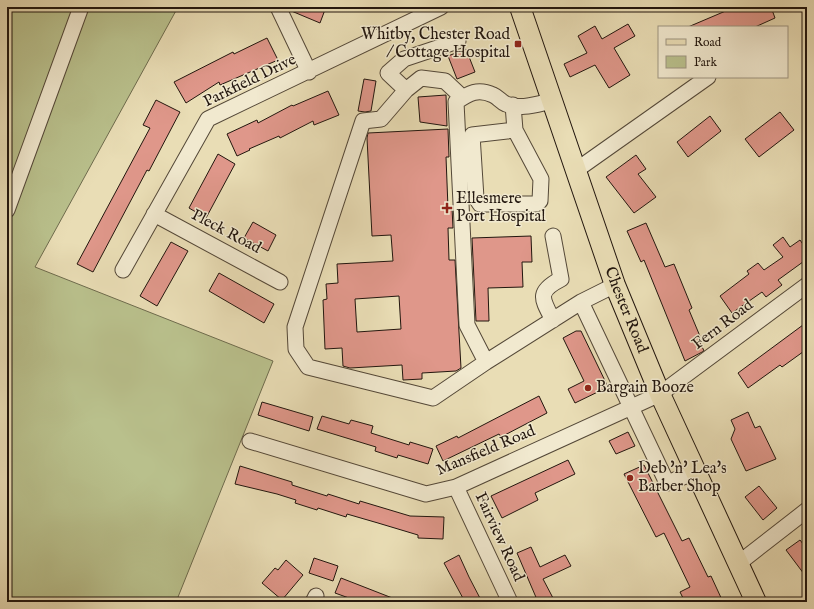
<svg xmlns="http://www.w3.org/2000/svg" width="814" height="609" viewBox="0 0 814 609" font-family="'IM FELL English',serif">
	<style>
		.green { fill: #b9c08c; stroke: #6e6b4d }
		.building { fill: #df978a; stroke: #22160e; fill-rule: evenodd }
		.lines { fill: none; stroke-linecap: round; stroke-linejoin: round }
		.minor-casing { stroke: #544838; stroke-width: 17 }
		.major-casing { stroke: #22160e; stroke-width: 22 }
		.minor { stroke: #f1e9cf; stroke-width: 15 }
		.major { stroke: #e9ddb5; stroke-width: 20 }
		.poi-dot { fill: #8f2418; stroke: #f1e9cf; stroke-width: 1.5 }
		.labels { text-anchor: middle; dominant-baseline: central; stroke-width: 3; stroke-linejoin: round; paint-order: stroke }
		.poi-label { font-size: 16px; fill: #22160e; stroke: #f1e9cf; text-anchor: start }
		.street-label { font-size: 16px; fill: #22160e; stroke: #f1e9cf }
	</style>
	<rect width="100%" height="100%" fill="#e9ddb5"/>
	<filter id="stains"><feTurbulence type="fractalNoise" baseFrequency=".005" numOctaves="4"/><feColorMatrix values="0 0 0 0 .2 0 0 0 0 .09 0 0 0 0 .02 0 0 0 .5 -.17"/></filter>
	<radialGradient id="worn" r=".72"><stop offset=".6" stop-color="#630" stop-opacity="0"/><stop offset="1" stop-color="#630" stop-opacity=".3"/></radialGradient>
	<!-- green -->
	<path class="green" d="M7,7H178L35,267L273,361L176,602H7Z"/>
	<!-- building -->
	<path class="building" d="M288,7H326L320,23L289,10Z
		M735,7H771L775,18L755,27H688Z
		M628,24L635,36L614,48L630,75L609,88L595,65L570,77L564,64L587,53L578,36L595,26L602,39Z
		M267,38L278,60L220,85L219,82L186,103L174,82L233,52L234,54Z
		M466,49L475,72L457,79L448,56Z
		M364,79L376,81L371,111L365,112L358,111Z
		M328,91L339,115L314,125L313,121L280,138L279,136L249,149L250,150L237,156L227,134L257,120L258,123L292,105L293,106Z
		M446,95L447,126L420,122L418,97Z
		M156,100L180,112L149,171L147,170L93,272L77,264L150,128L143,125Z
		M780,112L794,130L759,157L745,139Z
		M710,116L721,131L688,157L677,142Z
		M448,129L449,157H446L448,208H452L453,228H448L449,260H455L461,368L456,371L422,373V379L403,380L402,365L350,368L343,366L342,348L325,349L323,300L327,299L326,284L338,283L337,264L393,261L391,235L372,236L367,138L368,133ZM399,296L401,329L357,332L355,299Z
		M218,154L235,164L206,218L189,208Z
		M636,155L646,169L638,174L656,197L634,213L606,177Z
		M253,222L276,235L268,251L244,238Z
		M646,223L665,267L674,264L692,308L689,310L702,341L700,342L704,351L685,361L644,260L641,262L627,231Z
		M531,236L532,262H522L523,287L488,288L489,321H476L472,238Z
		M783,237L790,247L800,240L807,250V259L778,280L782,285L766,297L762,292L732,313L720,296L749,274L747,271L758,263L764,270L783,257L773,245Z
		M171,242L188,251L157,306L140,296Z
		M219,273L274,304L264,323L209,291Z
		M807,322V349L782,367L780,365L748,388L738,373Z
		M576,331H581L608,387L575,403L568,389L584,381L563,338Z
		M539,396L547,413L501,437L499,434L443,461L436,446L457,436L458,438Z
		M262,402L313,417L309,431L258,415Z
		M748,412L755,428L760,426L776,459L746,471L731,439L735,429L731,420Z
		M322,416L349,424L351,420L373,426L371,433L409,445L410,442L433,449L428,464L398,455L397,458L375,451L376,447L317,429Z
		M628,432L635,446L616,454L609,441Z
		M568,460L575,474L535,493L538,500L502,518L491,496Z
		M644,465L682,541L689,538L708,577L711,576L723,602H685L680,592L690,587L664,533L656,537L624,474Z
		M240,466L292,482V485L327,496L328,494L359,504L360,501L410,516L444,517L443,539L418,538V535L378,523L347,514L346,517L318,508L317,510L295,503L296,500L277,494L235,484Z
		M759,486L777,508L763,520L745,497Z
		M800,540L807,549V578L786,550Z
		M531,547L540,567L565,555L571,566L543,579L553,598L545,602H538L517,553Z
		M459,555L469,577L482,602H465L444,563Z
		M314,558L338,566L333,581L309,573Z
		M286,560L303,575L282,600L262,583L275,568L278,570Z
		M341,578L400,601V602H360L335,593Z"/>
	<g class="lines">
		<!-- minor casing -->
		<g class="minor-casing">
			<path id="minor" d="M278,7L309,72
				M406,90L388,73L404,59L458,41
				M462,97L445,81L421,78L406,90L381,119L363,121L295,327L296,349L308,367L433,398L486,362L467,325L456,102C469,93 478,88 493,95C498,97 501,102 506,104C520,110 537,104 552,101
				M513,105L515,130L541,179L540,201L536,204H480L476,198L472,135L515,130
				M575,171L708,77
				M7,210L81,7
				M154,214L280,282
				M123,270L208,119L441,7
				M615,285L581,302L667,483L696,472
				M553,320C542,299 536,292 561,279L553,236
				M486,362L581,302
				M250,441L426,494L456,487L660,394L807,285
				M456,487L510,602
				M739,563L807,510
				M313,602L316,596"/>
		</g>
		<!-- major casing -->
		<g class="major-casing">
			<g id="major">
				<path id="s1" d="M520,7L615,285L660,394L756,602"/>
			</g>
		</g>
		<!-- minor -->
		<use href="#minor" class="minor"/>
		<!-- major -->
		<use href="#major" class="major"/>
	</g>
	<!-- markers -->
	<g class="poi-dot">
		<rect x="514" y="40" width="8" height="8" rx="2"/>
		<path d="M445 202h4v4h4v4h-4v4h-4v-4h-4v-4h4z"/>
		<circle cx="588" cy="388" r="4"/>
		<circle cx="630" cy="478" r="4"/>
	</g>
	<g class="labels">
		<!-- poi labels -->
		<g class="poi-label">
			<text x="510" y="35" text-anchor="end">Whitby, Chester Road<tspan x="510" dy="18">/ Cottage Hospital</tspan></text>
			<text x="456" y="199">Ellesmere<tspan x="456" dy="18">Port Hospital</tspan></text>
			<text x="596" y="388">Bargain Booze</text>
			<text x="638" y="469">Deb 'n' Lea's<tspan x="638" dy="18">Barber Shop</tspan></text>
		</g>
		<!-- street labels -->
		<g class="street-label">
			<text transform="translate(250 81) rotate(-26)">Parkfield Drive</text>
			<text transform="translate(226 232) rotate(28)">Pleck Road</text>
			<text stroke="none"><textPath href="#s1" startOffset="321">Chester Road</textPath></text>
			<text transform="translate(723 325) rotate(-37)">Fern Road</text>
			<text transform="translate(486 451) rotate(-23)">Mansfield Road</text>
			<text transform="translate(499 537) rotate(65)">Fairview Road</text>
		</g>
	</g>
	<!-- margin -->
	<rect width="814" height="609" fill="none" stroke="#e9ddb5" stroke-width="24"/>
	<rect x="8" y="8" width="798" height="593" fill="none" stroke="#22160e" stroke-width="2"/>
	<rect x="12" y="12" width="790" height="585" fill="none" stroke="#22160e"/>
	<!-- legend -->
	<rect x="658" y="26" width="130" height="52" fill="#f1e9cf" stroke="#9e9582"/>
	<rect x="666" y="39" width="20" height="6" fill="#e9ddb5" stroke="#9e9582"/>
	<text x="694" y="46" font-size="12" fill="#22160e">Road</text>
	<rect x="666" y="56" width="20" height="12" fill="#b9c08c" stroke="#9e9582"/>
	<text x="694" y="66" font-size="12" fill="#22160e">Park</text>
	<rect width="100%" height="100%" filter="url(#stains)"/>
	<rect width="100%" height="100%" fill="url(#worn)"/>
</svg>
